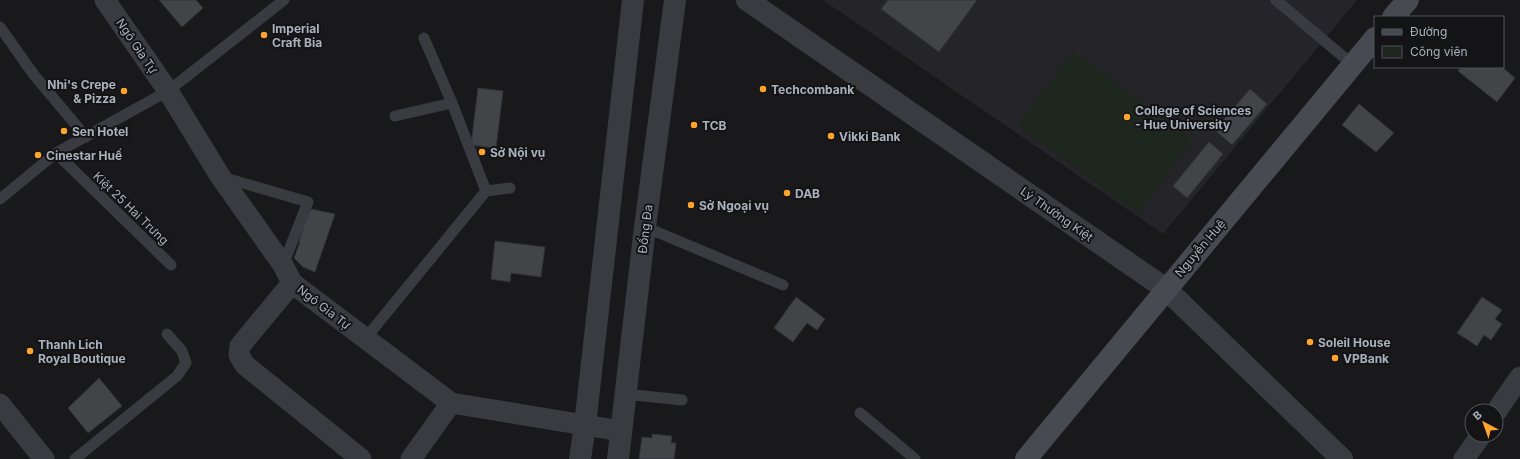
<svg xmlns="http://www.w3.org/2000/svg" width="1520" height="459" viewBox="0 0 1520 459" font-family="Inter,sans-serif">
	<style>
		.built { fill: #252529 }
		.green { fill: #1e271e }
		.building { fill: #434448; stroke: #323338 }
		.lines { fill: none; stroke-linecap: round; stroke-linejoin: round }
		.service { stroke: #393b41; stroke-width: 11 }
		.minor { stroke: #393b41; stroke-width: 21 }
		.tertiary { stroke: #393b41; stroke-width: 22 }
		.secondary { stroke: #474a51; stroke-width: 22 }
		.poi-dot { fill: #ffa52d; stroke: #141416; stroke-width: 1.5 }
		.labels { text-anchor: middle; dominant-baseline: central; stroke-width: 4; stroke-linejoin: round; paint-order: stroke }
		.poi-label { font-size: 12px; font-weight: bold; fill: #aab1bc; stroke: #141416; text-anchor: start }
		.street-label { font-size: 12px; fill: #aab1bc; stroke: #141416 }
	</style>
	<rect width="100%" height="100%" fill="#19191b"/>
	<!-- built -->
	<path class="built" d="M823,0H1357L1163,234Z"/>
	<!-- green -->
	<path class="green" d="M1073,51L1193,140L1138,214L1018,125Z"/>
	<!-- building -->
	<path class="building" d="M159,0H196L203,8L182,27Z
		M888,0H977L939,52L881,9Z
		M1461,67H1502L1515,78L1497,102L1458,71Z
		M478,88L503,91L496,148L471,145Z
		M1250,89L1267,104L1232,145L1215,130Z
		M1359,104L1394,133L1376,152L1342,125Z
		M1209,142L1223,154L1187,198L1173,186Z
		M311,209L335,214L315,272L303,267L294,258L300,242H299L307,214Z
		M495,241L545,247L541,277L511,273L510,282L491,279Z
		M796,297L825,319L817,330L807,323L793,342L774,328Z
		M1482,297L1502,310L1495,319L1502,324L1491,340L1484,335L1477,346L1457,333Z
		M99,378L122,406L88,433L68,408Z
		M652,434L672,436L671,443H676L674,459H639L642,437L652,438Z"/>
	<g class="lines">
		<!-- service -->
		<path class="service" d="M1276,0L1353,65
			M0,27L34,75L86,137
			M395,116L452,103
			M56,153L171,265
			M222,177L308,202L283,265
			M486,191L510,188
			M0,199L56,153L168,91L284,0
			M645,227L783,285
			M365,339L486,191L452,103L424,38
			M625,394L682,400
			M860,413L915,459
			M75,459L177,376L186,363L182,351L167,334"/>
		<!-- minor -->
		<path class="minor" d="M105,0L168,91L220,176L283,265L292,283L451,403L621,431
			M292,283L240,346L239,355L245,365L361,459
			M0,404L44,459
			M1496,412L1520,377
			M411,459L451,403
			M1464,459L1481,435"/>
		<!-- tertiary -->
		<path class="tertiary" d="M747,0L1166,289L1342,459
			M580,459L585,425L633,0
			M618,459L645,227L675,0"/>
		<!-- secondary -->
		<path class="secondary" d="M1393,17L1408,0
			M1026,459L1375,38"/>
	</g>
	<!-- markers -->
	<g class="poi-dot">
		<circle cx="264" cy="35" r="4"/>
		<circle cx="763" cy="89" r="4"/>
		<circle cx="124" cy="91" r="4"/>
		<circle cx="1127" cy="117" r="4"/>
		<circle cx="694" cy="125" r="4"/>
		<circle cx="64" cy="131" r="4"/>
		<circle cx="831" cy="136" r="4"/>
		<circle cx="482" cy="152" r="4"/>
		<circle cx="38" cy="155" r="4"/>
		<circle cx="787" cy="193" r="4"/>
		<circle cx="691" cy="205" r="4"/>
		<circle cx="1310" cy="342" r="4"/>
		<circle cx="30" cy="351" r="4"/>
		<circle cx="1335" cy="358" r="4"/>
	</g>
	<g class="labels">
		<!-- poi labels -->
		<g class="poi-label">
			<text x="272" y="28">Imperial<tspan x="272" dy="14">Craft Bia</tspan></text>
			<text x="116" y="84" text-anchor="end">Nhi's Crepe<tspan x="116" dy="14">&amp; Pizza</tspan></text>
			<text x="771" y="89">Techcombank</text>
			<text x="1135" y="110">College of Sciences<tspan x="1135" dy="14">- Hue University</tspan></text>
			<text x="702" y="125">TCB</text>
			<text x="72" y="131">Sen Hotel</text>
			<text x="839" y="136">Vikki Bank</text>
			<text x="490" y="152">Sở Nội vụ</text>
			<text x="46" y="155">Cinestar Huế</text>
			<text x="795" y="193">DAB</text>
			<text x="699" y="205">Sở Ngoại vụ</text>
			<text x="1318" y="342">Soleil House</text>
			<text x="38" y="344">Thanh Lich<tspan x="38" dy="14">Royal Boutique</tspan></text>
			<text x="1343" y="358">VPBank</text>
		</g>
		<!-- street labels -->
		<g class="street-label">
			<text transform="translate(137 46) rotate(56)">Ngô Gia Tự</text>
			<text transform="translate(131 208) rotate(44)">Kiệt 25 Hai Trưng</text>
			<text transform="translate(1057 214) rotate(35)">Lý Thường Kiệt</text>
			<text transform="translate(645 229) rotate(-83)">Đống Đa</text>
			<text transform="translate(1200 248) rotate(-50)">Nguyễn Huệ</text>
			<text transform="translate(324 307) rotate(38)">Ngô Gia Tự</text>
		</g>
	</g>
	<!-- legend -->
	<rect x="1374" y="16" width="130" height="52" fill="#141416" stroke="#505358"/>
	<rect x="1382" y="29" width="20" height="6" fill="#474a51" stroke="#505358"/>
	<text x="1410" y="36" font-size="12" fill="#aab1bc">Đường</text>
	<rect x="1382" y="46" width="20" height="12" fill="#1e271e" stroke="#505358"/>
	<text x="1410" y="56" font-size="12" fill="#aab1bc">Công viên</text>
	<!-- north arrow -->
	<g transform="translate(1484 423) rotate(319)"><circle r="19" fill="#141416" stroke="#505358"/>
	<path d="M0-3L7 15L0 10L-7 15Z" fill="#ffa52d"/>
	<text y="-6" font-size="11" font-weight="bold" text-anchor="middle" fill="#aab1bc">B</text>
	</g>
</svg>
